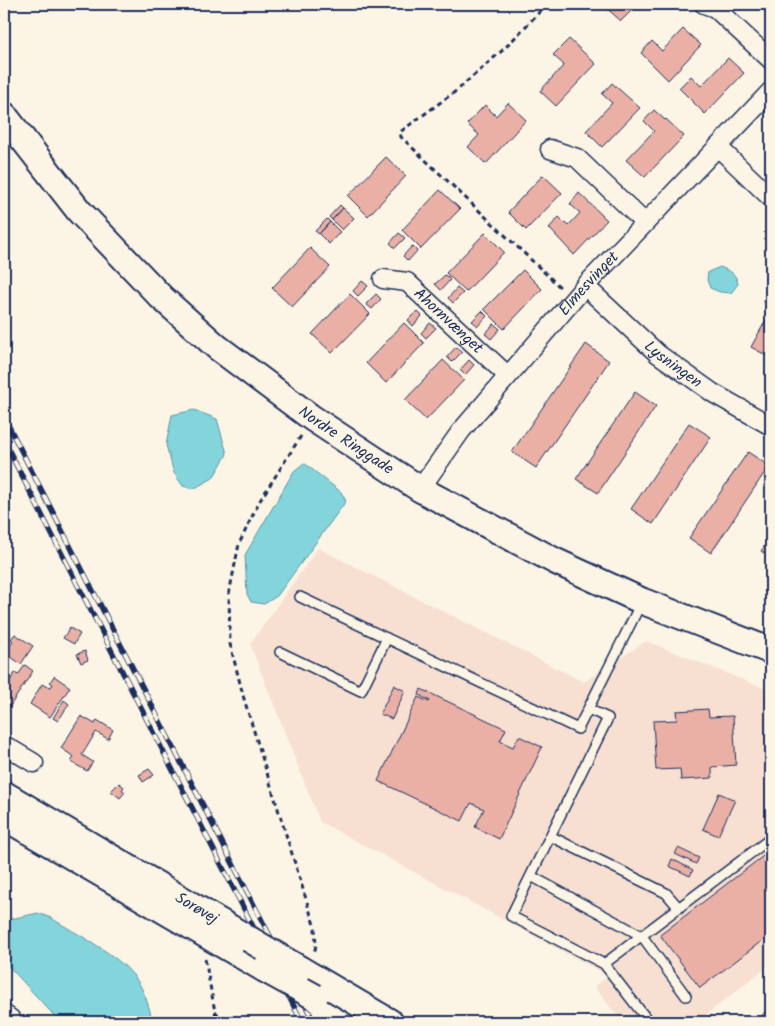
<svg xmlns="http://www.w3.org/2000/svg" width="775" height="1026" viewBox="0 0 775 1026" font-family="Kalam,sans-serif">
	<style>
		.built { fill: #f7e0d2 }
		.water { fill: #84d5db; stroke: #5a93a9 }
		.building { fill: #eab0a6; stroke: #1b2f5e }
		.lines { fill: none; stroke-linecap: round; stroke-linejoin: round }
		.lane-casing { stroke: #1b2f5e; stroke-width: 12 }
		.street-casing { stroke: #1b2f5e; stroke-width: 21 }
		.secondary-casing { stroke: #1b2f5e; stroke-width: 29 }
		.path { stroke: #1b2f5e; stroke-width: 3; stroke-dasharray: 5 4; stroke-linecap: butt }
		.lane { stroke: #fcf5e5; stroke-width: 9 }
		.street { stroke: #fcf5e5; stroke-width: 18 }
		.secondary { stroke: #fcf5e5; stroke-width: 25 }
		.rail-casing { stroke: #1b2f5e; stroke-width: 5.5 }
		.rail { stroke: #fcf5e5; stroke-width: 4; stroke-dasharray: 11; stroke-linecap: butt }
		.secondary-bridge-casing { stroke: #1b2f5e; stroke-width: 29; stroke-linecap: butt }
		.secondary-bridge { stroke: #fcf5e5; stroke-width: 25 }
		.labels { text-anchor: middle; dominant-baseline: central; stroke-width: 4.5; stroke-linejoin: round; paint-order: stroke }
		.street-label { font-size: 16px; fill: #1b2f5e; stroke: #fcf5e5 }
	</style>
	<rect width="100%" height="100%" fill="#fcf5e5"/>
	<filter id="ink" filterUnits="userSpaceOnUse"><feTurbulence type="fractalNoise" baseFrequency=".02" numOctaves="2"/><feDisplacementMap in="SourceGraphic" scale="10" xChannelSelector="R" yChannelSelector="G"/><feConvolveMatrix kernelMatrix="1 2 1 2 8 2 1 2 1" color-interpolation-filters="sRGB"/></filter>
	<g filter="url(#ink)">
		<!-- built -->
		<path class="built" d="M318,548L584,682L646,641L771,691V964L697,1022H622L594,986L609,976L320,822L250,644Z"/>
		<!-- water -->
		<path class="water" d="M720,267C730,271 736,273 738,284L731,293L720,292L710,288L707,280L708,272Z
			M194,410L217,419L227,454L213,478L193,489L183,486L174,473L166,445L172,415Z
			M304,463L341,492L346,501L277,596L264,604L251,602L247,594L245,555L294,471Z
			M38,913L51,918C75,933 121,956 136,979C145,991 149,1008 153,1022H60L4,961V925L11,919Z"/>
		<!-- building -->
		<path class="building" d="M602,4H638L621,21Z
			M683,29L701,45L668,80L641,53L652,41L662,51Z
			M569,39L596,64L556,106L540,91L564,65L553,55Z
			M728,58L744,73L705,114L679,88L691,76L701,86Z
			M612,83L640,108L602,147L586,131L612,103L602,94Z
			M508,103L526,120L486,164L468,147L479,135L467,124L485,105L496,116Z
			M654,110L665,120L666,119L684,136L645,177L626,160L654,131L644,121Z
			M386,157L406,176L368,216L348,196Z
			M543,175L562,193L526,230L508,212Z
			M440,190L460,209L421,249L402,230Z
			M579,193L607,220L574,255L549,228L559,217L568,226L580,213L570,204Z
			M340,205L343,208L332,220L329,217Z
			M343,208L354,218L342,230L332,220Z
			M327,219L330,222L319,234L315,231Z
			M330,222L340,232L329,244L319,234Z
			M399,233L405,238L395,248L390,243Z
			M485,233L504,252L466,292L446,273Z
			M412,246L417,251L408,261L403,256Z
			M310,248L330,267L292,307L272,288Z
			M523,270L542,289L504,329L484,309Z
			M445,275L450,280L441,290L435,284Z
			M362,281L368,286L358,296L353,291Z
			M457,288L463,293L453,303L448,298Z
			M771,288V307L764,302Z
			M350,294L370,314L332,353L312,334Z
			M376,294L381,299L372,309L366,304Z
			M417,311L422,316L413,326L408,320Z
			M482,311L487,316L478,326L472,321Z
			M771,311V358L751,347Z
			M404,323L424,343L386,383L366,363Z
			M430,323L436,328L426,338L421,333Z
			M494,324L500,329L491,339L485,334Z
			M586,344L609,361L536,468L512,452Z
			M456,347L462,352L452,362L447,357Z
			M443,360L464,380L426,420L405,400Z
			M469,360L474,365L465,375L460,370Z
			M635,392L656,406L598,493L576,479Z
			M689,423L711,437L653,524L631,509Z
			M748,452L769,466L711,553L689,538Z
			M771,537V558L761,551Z
			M70,628L80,634L74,644L63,638Z
			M15,634L33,646L21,664L5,653L13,641L11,639Z
			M85,651L88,660L81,663L77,654Z
			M25,665L33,671L10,706L4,702V676L10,681L15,673L18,675Z
			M54,676L70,687L50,717L30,704L42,684L47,687L48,686L51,687L53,684L50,682Z
			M394,685L405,691L392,719L380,714Z
			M421,689L506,729L500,741L513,747L519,736L542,747L499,839L475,827L484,809L471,803L462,821L378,781L418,697L429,702L430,701L419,695Z
			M64,700L69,704L58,721L53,718Z
			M708,709L709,717L733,716L736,765L712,767V778L681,780L680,769L656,770L653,721L677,720L676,711Z
			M81,716L95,724L97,720L113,730L108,739L96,732L82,755L93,762L87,771L71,762L74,757L61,748Z
			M149,769L154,775L143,782L139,775Z
			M119,783L124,787L122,790L125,792L120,798L111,791Z
			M719,793L735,800L718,836L703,829Z
			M678,848L699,858L696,864L675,854Z
			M771,850V934L700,988L660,935Z
			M672,859L693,870L690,876L669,866Z
			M766,1011L771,1016V1022H756Z"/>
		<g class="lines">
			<!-- lane casing -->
			<g class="lane-casing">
				<path id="lane" d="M300,597L578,729L642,601
					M280,652L361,691L387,638
					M588,709L608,718L511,916L604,964L771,838
					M550,836L666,893L679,908
					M531,876L642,936L686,996
					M604,964L649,1022"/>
			</g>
			<!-- street casing -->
			<g class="street-casing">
				<g id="street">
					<path d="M704,4L715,8L771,60"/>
					<path d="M718,147L771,198"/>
					<path d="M550,149L577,158L645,223"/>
					<path id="s1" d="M383,279L407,282L508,376"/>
					<path id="s2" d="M585,286L658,354L713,393L771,426"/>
					<path id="s3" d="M420,489L461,431L585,286L771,91"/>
					<path d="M4,745L34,763"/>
					<path d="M4,1014L11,1019"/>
				</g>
			</g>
			<!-- secondary casing -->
			<g class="secondary-casing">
				<g id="secondary">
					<path id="s4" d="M4,115L79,211L161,297L217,347L312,418L420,489L555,561L642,601L771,651"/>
					<path id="s5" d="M4,794L249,939"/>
					<path d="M4,817L264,969"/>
					<path d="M300,969L390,1022"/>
				</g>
			</g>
			<!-- path -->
			<path class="path" d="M547,4L504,49L456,91L400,132L401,137L562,289
				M301,436L259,502L239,544L229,594L230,644L244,699L315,928L316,945L314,954
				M205,959L217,1022
				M215,1011L224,1022"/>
			<!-- lane -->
			<use href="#lane" class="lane"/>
			<!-- street -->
			<use href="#street" class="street"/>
			<!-- secondary -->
			<use href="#secondary" class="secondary"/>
			<!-- rail casing -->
			<g class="rail-casing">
				<path id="rail" d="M4,417L314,1022
					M4,441L302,1022"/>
			</g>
			<!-- rail -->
			<use href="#rail" class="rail"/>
			<!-- secondary-bridge casing -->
			<g class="secondary-bridge-casing">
				<path id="secondary-bridge" d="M249,939L300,969
					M264,969L315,997"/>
			</g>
			<!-- secondary-bridge -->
			<use href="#secondary-bridge" class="secondary-bridge"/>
		</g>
	</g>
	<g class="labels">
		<!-- street labels -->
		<g class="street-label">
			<text stroke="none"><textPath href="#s3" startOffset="266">Elmesvinget</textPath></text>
			<text stroke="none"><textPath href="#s1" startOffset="81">Ahornvænget</textPath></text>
			<text stroke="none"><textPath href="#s2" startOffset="118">Lysningen</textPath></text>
			<text stroke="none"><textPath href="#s4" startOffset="475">Nordre Ringgade</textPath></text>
			<text stroke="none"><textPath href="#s5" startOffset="224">Sorøvej</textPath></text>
		</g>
	</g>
	<!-- margin -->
	<rect width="775" height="1026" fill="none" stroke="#fcf5e5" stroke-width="20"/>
	<rect x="10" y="10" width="755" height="1006" fill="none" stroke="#1b2f5e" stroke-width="2" filter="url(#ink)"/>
</svg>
